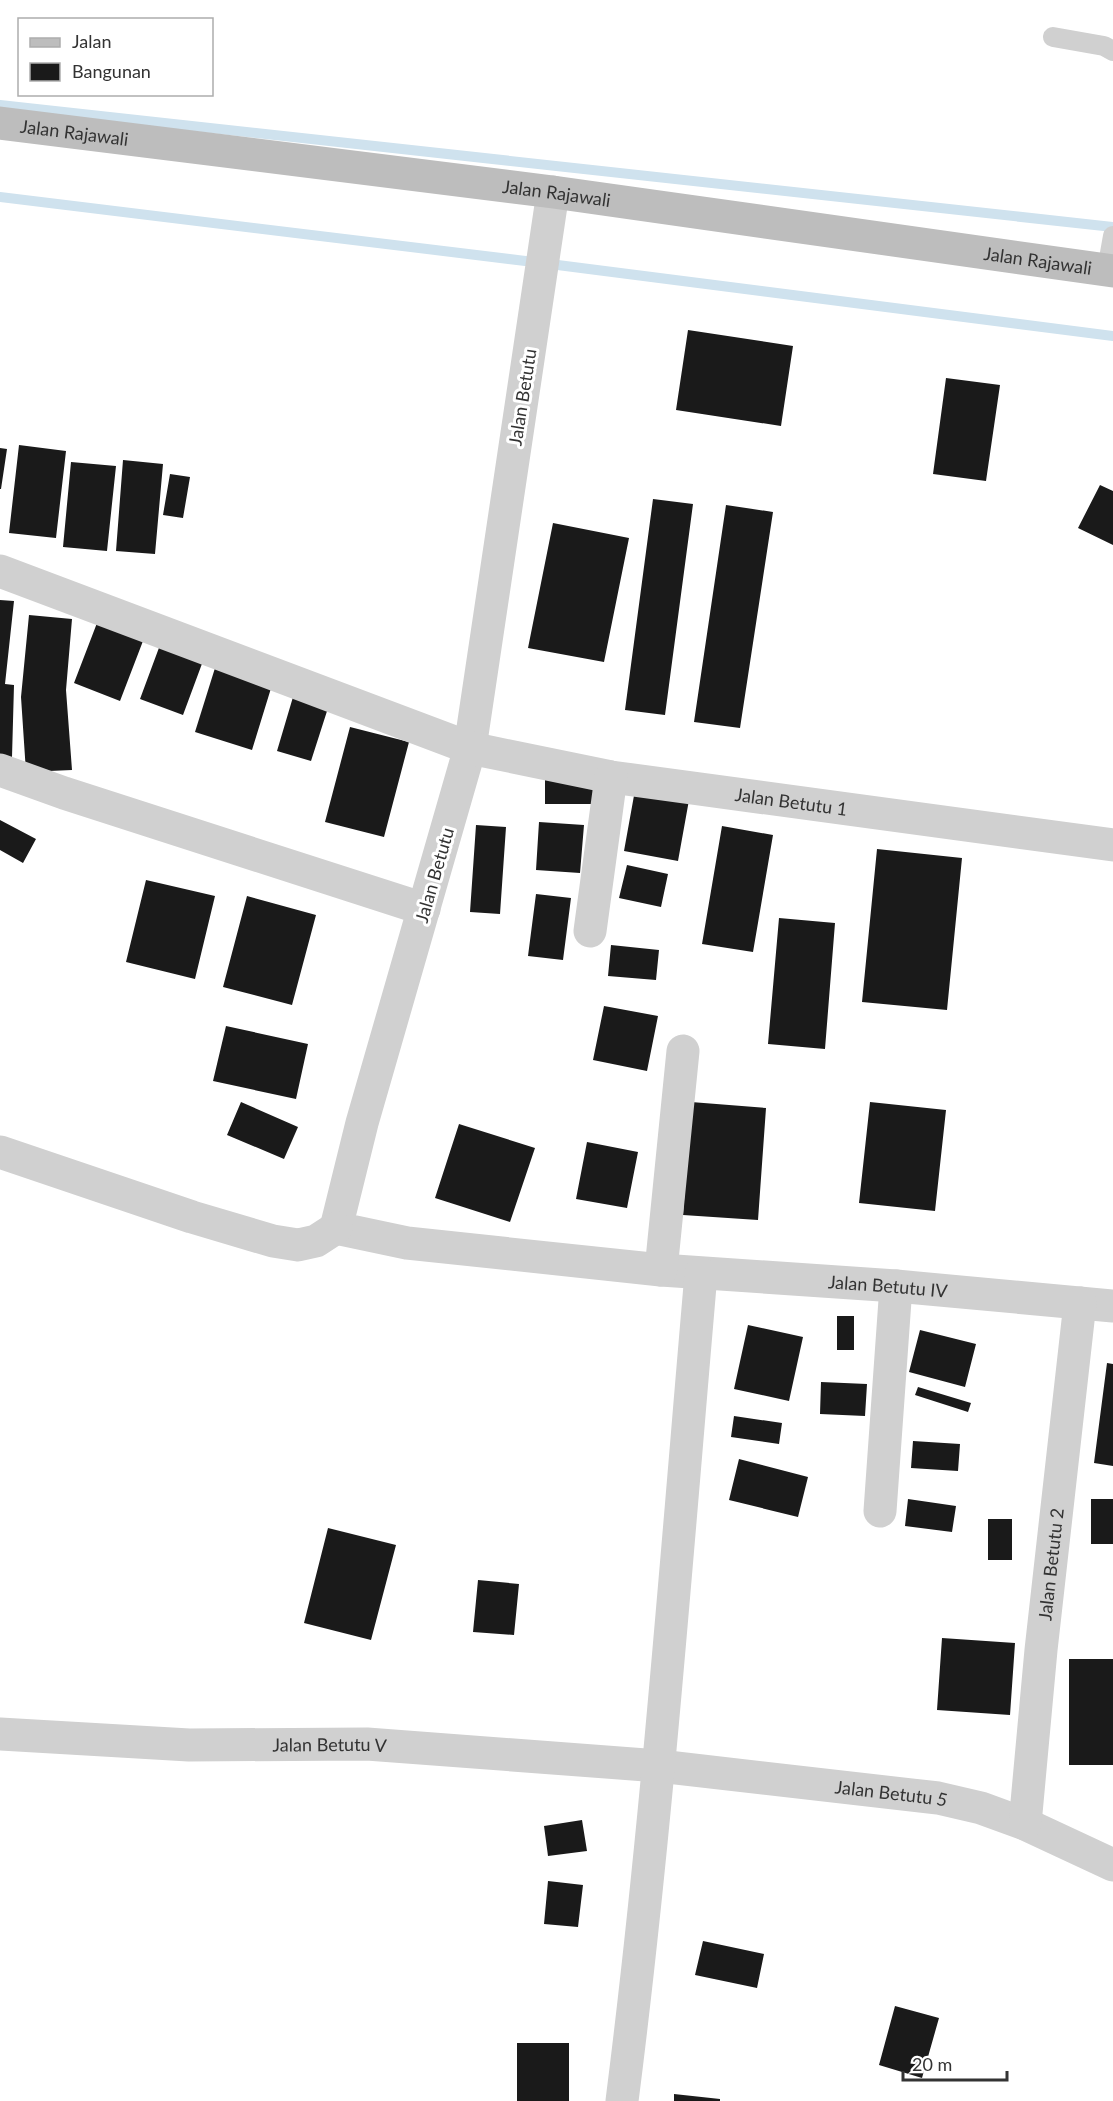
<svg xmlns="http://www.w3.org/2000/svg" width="1113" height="2101" viewBox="0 0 1113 2101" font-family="Lato,sans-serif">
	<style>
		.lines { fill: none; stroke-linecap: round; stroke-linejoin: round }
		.stream { stroke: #cfe2ee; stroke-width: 10 }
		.building { fill: #1a1a1a }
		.lane { stroke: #d0d0d0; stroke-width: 20 }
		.street { stroke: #d0d0d0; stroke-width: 33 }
		.secondary { stroke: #bdbdbd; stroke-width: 33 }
		.labels { text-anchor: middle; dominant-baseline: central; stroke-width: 6; stroke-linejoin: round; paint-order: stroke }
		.street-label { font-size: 18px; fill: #333; stroke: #fff }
	</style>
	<rect width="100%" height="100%" fill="#fff"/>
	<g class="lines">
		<!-- stream -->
		<path class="stream" d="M0,105L1113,227
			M0,197L542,263L1113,336"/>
	</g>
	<!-- building -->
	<path class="building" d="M688,330L793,346L781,426L676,410Z
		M946,378L1000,385L986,481L933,474Z
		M19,445L66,451L56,538L9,533Z
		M0,448L7,449L1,489H0Z
		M123,460L163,464L155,554L116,551Z
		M71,462L116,466L107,551L63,547Z
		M170,474L190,477L183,518L163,515Z
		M1100,485L1113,491V545L1078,528Z
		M653,499L693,504L665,715L625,710Z
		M726,505L773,512L740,728L694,722Z
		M553,523L629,538L604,662L528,648Z
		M0,600L14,601L5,684L14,685L12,757H0Z
		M29,615L72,619L66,690L72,770L26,772L21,697Z
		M97,623L143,641L120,701L74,683Z
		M160,645L203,661L183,715L140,699Z
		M215,668L272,685L252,750L195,732Z
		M293,697L328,708L311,761L277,751Z
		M350,727L409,742L384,837L325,822Z
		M545,777H596V804H545Z
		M635,790L689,800L678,861L624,851Z
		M0,820L36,839L23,863L0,850Z
		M539,822L584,825L580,873L536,870Z
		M476,825L506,827L500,914L470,912Z
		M722,826L773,835L753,952L702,944Z
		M877,849L962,858L947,1010L862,1002Z
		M627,865L668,874L661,907L619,898Z
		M146,880L215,896L195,979L126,962Z
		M536,894L571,898L563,960L528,956Z
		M247,896L316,915L292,1005L223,987Z
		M779,918L835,923L825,1049L768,1044Z
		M611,945L659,950L656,980L608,976Z
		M604,1006L658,1016L647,1071L593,1060Z
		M226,1026L308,1044L296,1099L213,1081Z
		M241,1102L298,1127L284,1159L227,1135Z
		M691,1102L766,1108L758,1220L683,1215Z
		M870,1102L946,1110L935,1211L859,1203Z
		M459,1124L535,1148L510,1222L435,1198Z
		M587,1142L638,1152L627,1208L576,1199Z
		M837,1316H854V1350H837Z
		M748,1325L803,1337L789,1401L734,1389Z
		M920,1330L976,1344L965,1387L909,1372Z
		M1107,1363L1113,1364V1466L1094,1463Z
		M821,1382L867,1384L865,1416L820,1414Z
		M918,1387L971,1403L968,1412L915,1395Z
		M734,1416L782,1423L779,1444L731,1437Z
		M913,1441L960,1444L958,1471L911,1468Z
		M739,1459L808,1477L798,1517L729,1500Z
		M908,1499L956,1506L952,1532L905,1526Z
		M1091,1499H1113V1544H1091Z
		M988,1519H1012V1560H988Z
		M328,1528L396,1545L371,1640L304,1623Z
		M478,1580L519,1584L514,1635L473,1632Z
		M942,1638L1015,1643L1010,1715L937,1710Z
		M1069,1659H1113V1765H1069Z
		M582,1820L587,1851L548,1856L544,1826Z
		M548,1881L583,1885L578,1927L544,1924Z
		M703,1941L764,1954L757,1988L695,1975Z
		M895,2006L939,2018L922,2078L879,2065Z
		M517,2043H569V2101H517Z
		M674,2094L720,2099V2101H674Z"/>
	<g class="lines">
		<!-- lane -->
		<path class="lane" d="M1053,37L1104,46L1113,51
			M1107,270L1113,236"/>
		<!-- street -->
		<g class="street">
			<path id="s1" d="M553,192L470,748L362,1123L336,1228L407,1243L661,1270L896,1286L1113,1306"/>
			<path id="s2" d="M0,571L470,748L611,777L1113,845"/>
			<path d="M0,770L64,793L424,909"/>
			<path d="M590,931L611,777"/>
			<path d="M0,1152L192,1217L273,1241L298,1245L316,1241L336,1228"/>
			<path d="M661,1270L683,1051"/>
			<path d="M880,1511L896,1286"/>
			<path id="s3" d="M0,1734L189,1745L367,1744L659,1766L938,1798L981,1808L1025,1824L1113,1865"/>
			<path id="s4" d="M1025,1824L1041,1650L1080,1303"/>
			<path d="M622,2101C657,1826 677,1550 701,1274"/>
		</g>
		<!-- secondary -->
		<path class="secondary" id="s5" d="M0,123L553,192L1113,271"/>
	</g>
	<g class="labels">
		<!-- street labels -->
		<g class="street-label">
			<text stroke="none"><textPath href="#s5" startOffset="75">Jalan Rajawali</textPath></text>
			<text stroke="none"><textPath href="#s5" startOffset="561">Jalan Rajawali</textPath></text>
			<text stroke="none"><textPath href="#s5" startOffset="1047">Jalan Rajawali</textPath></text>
			<text transform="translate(522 397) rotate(-81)">Jalan Betutu</text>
			<text stroke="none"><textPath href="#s2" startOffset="828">Jalan Betutu 1</textPath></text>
			<text transform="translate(434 875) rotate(-74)">Jalan Betutu</text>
			<text stroke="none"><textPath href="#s1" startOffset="1616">Jalan Betutu IV</textPath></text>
			<text stroke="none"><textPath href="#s4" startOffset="261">Jalan Betutu 2</textPath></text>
			<text stroke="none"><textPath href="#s3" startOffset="330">Jalan Betutu V</textPath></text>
			<text stroke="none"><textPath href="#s3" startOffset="894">Jalan Betutu 5</textPath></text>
		</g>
	</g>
	<!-- legend -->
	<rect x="18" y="18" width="195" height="78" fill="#ffffff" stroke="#adadad" stroke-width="1.5"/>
	<rect x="30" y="38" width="30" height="9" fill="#bdbdbd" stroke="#adadad" stroke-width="1.5"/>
	<text x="72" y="48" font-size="18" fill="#333333">Jalan</text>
	<rect x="30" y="63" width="30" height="18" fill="#1a1a1a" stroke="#adadad" stroke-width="1.5"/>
	<text x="72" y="78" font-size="18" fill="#333333">Bangunan</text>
	<!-- scale -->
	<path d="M903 2071v9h104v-9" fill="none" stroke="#333333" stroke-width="3"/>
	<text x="912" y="2071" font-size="18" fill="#333333" stroke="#ffffff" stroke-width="4.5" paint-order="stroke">20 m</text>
</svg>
